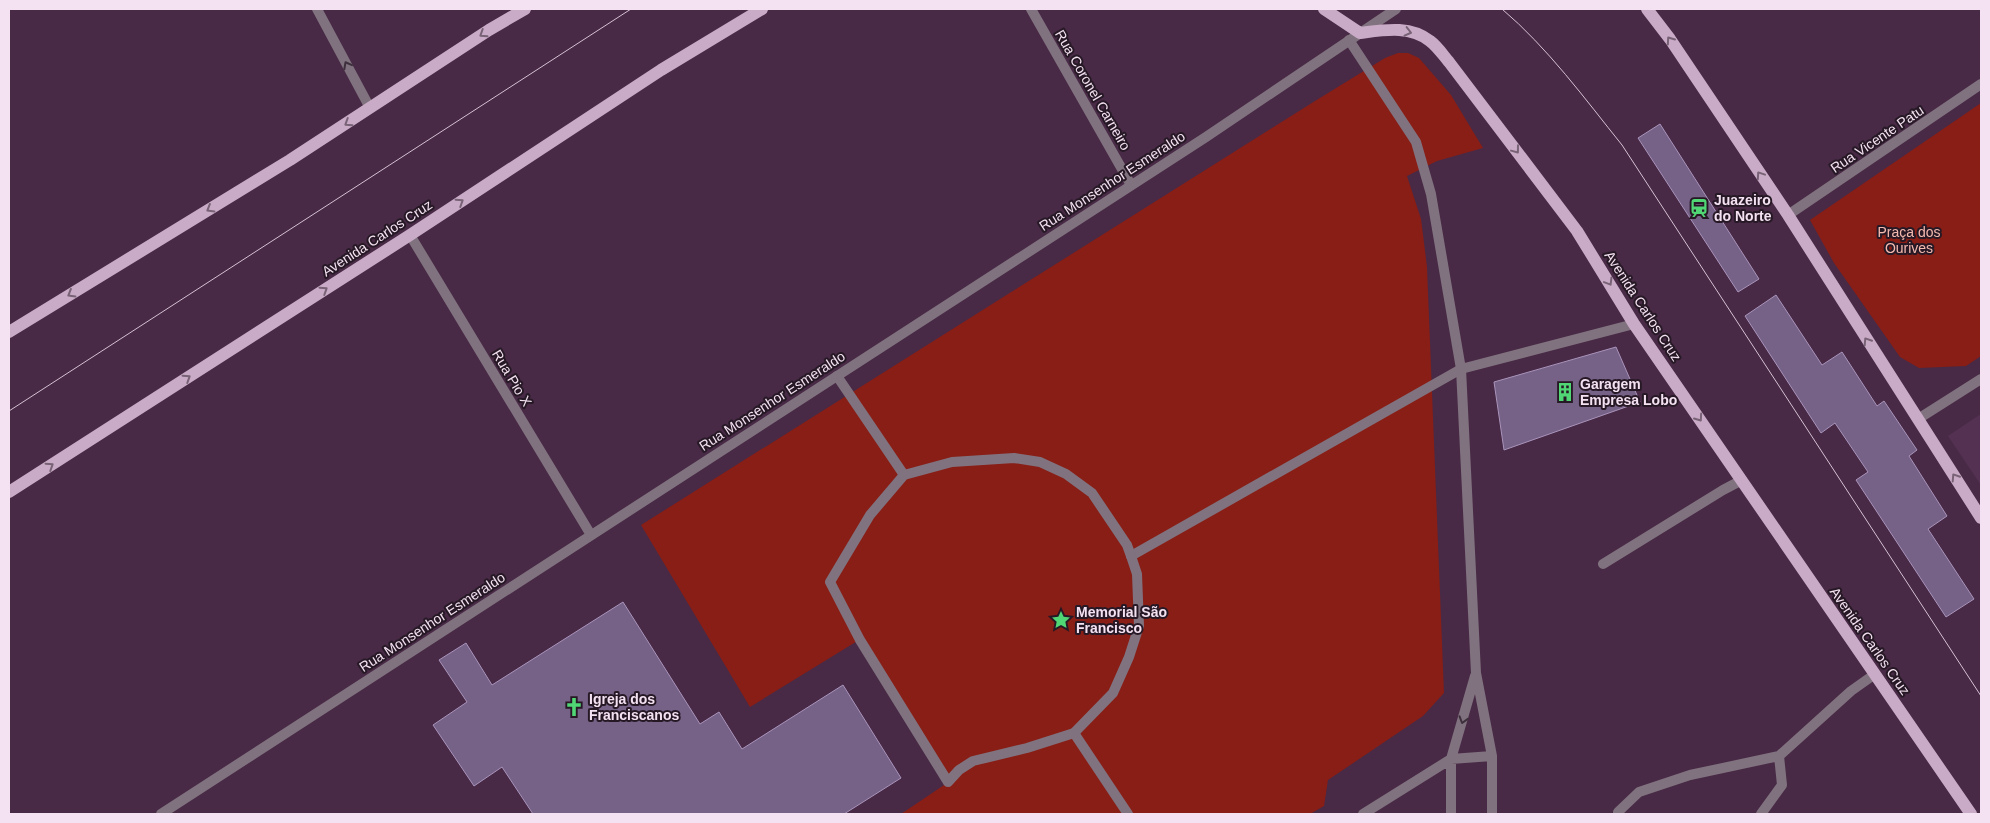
<svg xmlns="http://www.w3.org/2000/svg" width="1990" height="823" viewBox="0 0 1990 823" font-family="Arial,sans-serif">
	<style>
		.built { fill: #543152 }
		.green { fill: #881e16 }
		.building { fill: #766187; stroke: #a994bb }
		.lines { fill: none; stroke-linecap: round; stroke-linejoin: round }
		.service { stroke: #81727f; stroke-width: 10 }
		.pedestrian { stroke: #81727f; stroke-width: 10 }
		.minor { stroke: #81727f; stroke-width: 10 }
		.tertiary { stroke: #81727f; stroke-width: 10 }
		.primary { stroke: #caabc7; stroke-width: 12 }
		.tram { stroke: #d5c0d3; stroke-width: 1 }
		.oneway { stroke: #786276 }
		.oneway2 { stroke: #3d2f3c }
		.labels { text-anchor: middle; dominant-baseline: central; stroke-width: 4; stroke-linejoin: round; paint-order: stroke }
		.street-label { font-size: 14px; fill: #f4e1f2; stroke: #261925 }
		.poi-label { font-size: 14px; font-weight: bold; fill: #f4e1f2; stroke: #261925; text-anchor: start }
		.park-label { font-size: 14px; fill: #f4b9af; stroke: #261925 }
	</style>
	<rect width="100%" height="100%" fill="#482a46"/>
	<!-- built -->
	<path class="built" d="M1981,414V485L1948,436Z"/>
	<!-- green -->
	<path class="green" d="M1398,53H1408L1419,58L1451,95L1483,148L1437,161L1407,176L1421,219L1427,267L1444,693L1423,716L1328,780L1324,806L1310,814H901L947,783L859,640L750,707L641,525L1315,101L1385,58Z
		M1981,103V356L1966,366L1919,368L1900,357L1834,263L1810,220Z"/>
	<!-- building -->
	<path class="building" d="M1660,124L1759,279L1738,292L1638,138Z
		M1776,295L1822,365L1842,352L1877,406L1884,401L1917,450L1909,456L1947,516L1928,529L1974,599L1946,617L1856,480L1868,472L1835,423L1821,433L1745,316Z
		M1616,347L1640,402L1504,450L1494,382Z
		M623,602L700,724L719,712L742,749L843,685L901,778L844,814H533L502,767L474,786L433,725L467,702L439,660L466,643L492,685Z"/>
	<g class="lines">
		<!-- service -->
		<path class="service" d="M837,376L904,475
			M1131,556L1461,369
			M1603,564L1723,490L1742,480
			M1074,733L1128,814
			M1618,814V812L1639,792L1690,775L1779,756L1851,691L1875,674
			M1761,814L1782,785L1779,756"/>
		<!-- pedestrian -->
		<path class="pedestrian" d="M1014,458L1040,462L1066,474L1092,493L1127,545L1131,556L1137,574L1139,626L1129,657L1113,693L1074,733L1027,748L973,761L959,770L948,782L860,640L830,582L870,515L904,475L952,462Z"/>
		<!-- minor -->
		<path class="minor" d="M317,9L370,108
			M1031,9L1131,185
			M1349,40L1416,142L1431,194L1461,369L1476,673L1492,756V814
			M1788,215L1981,84
			M410,235L591,535
			M1461,369L1634,324
			M1918,419L1981,379
			M1363,814L1451,759L1492,756
			M1451,814V759L1475,676"/>
		<!-- tertiary -->
		<path class="tertiary" d="M161,814L1206,137L1396,9"/>
		<!-- primary -->
		<path class="primary" d="M1324,9L1360,33C1384,30 1410,25 1430,41C1437,46 1443,55 1449,62L1577,231L1634,324L1971,814
			M1647,9L1670,39L1788,215L1981,518
			M9,332L290,160L489,30L525,9
			M9,492L410,235L661,70L762,9"/>
		<!-- tram -->
		<path class="tram" d="M1502,9C1548,48 1585,99 1622,145L1981,696
			M9,411L631,9"/>
	</g>
	<!-- one-way arrows -->
	<defs><path id="oneway-chevron" d="M-2-3.5L2.5 0L-2 3.5" fill="none" stroke-width="1.6" stroke-linecap="round" stroke-linejoin="round" transform="scale(1.25)"/></defs>
	<g class="oneway">
		<use href="#oneway-chevron" transform="translate(1408 32) rotate(14)"/>
		<use href="#oneway-chevron" transform="translate(483 34) rotate(147)"/>
		<use href="#oneway-chevron" transform="translate(1670 40) rotate(-125)"/>
		<use href="#oneway-chevron" transform="translate(348 123) rotate(147)"/>
		<use href="#oneway-chevron" transform="translate(1516 150) rotate(53)"/>
		<use href="#oneway-chevron" transform="translate(1760 175) rotate(-124)"/>
		<use href="#oneway-chevron" transform="translate(460 202) rotate(-33)"/>
		<use href="#oneway-chevron" transform="translate(210 209) rotate(149)"/>
		<use href="#oneway-chevron" transform="translate(1609 282) rotate(59)"/>
		<use href="#oneway-chevron" transform="translate(324 290) rotate(-33)"/>
		<use href="#oneway-chevron" transform="translate(71 294) rotate(149)"/>
		<use href="#oneway-chevron" transform="translate(1867 341) rotate(-123)"/>
		<use href="#oneway-chevron" transform="translate(187 378) rotate(-33)"/>
		<use href="#oneway-chevron" transform="translate(1699 418) rotate(55)"/>
		<use href="#oneway-chevron" transform="translate(50 466) rotate(-33)"/>
		<use href="#oneway-chevron" transform="translate(1955 477) rotate(-123)"/>
	</g>
	<g class="oneway2">
		<use href="#oneway-chevron" transform="translate(347 65) rotate(-118)"/>
		<use href="#oneway-chevron" transform="translate(1463 720) rotate(107)"/>
	</g>
	<!-- icons -->
	<defs>
		<g id="station-bare" transform="scale(1.5)"><path d="M-3-6H3Q5-6 5-4V2Q5 4 3 4L4.5 6H3L1.5 4h-3L-3 6H-4.5L-3 4Q-5 4-5 2V-4Q-5-6-3-6ZM-3.5-4v3h7v-3ZM-3.5 1v1.5H-2V1ZM2 1v1.5H3.5V1Z" fill="#50d674" stroke="#261925" stroke-width="2.5" paint-order="stroke"/></g>
		<g id="building-bare" transform="scale(1.5)"><path d="M-4-6H4V6H1V3H-1V6H-4ZM-2.5-4.3h1.7v1.8h-1.7ZM.8-4.3h1.7v1.8H.8ZM-2.5-1h1.7V.8h-1.7ZM.8-1h1.7V.8H.8Z" fill="#50d674" stroke="#261925" stroke-width="2.5" paint-order="stroke"/></g>
		<g id="sight-bare" transform="scale(1.5)"><path d="M0-6L1.8-2.2L6-1.7L2.9 1.2L3.7 5.4L0 3.3L-3.7 5.4L-2.9 1.2L-6-1.7L-1.8-2.2Z" fill="#50d674" stroke="#261925" stroke-width="2.5" paint-order="stroke"/></g>
		<g id="church-bare" transform="scale(1.5)"><path d="M-1.2-6h2.4v3.5h3.3v2.4h-3.3V6h-2.4V-.1h-3.3v-2.4h3.3Z" fill="#50d674" stroke="#261925" stroke-width="2.5" paint-order="stroke"/></g>
	</defs>
	<g fill-rule="evenodd">
		<use href="#station-bare" x="1699" y="208"/>
		<use href="#building-bare" x="1565" y="392"/>
		<use href="#sight-bare" x="1061" y="620"/>
		<use href="#church-bare" x="574" y="707"/>
	</g>
	<g class="labels">
		<!-- street labels -->
		<g class="street-label">
			<text transform="translate(1093 90) rotate(60)">Rua Coronel Carneiro</text>
			<text transform="translate(1877 139) rotate(-34)">Rua Vicente Patu</text>
			<text transform="translate(1112 181) rotate(-33)">Rua Monsenhor Esmeraldo</text>
			<text transform="translate(377 238) rotate(-33)">Avenida Carlos Cruz</text>
			<text transform="translate(1643 306) rotate(57)">Avenida Carlos Cruz</text>
			<text transform="translate(512 378) rotate(59)">Rua Pio X</text>
			<text transform="translate(772 401) rotate(-33)">Rua Monsenhor Esmeraldo</text>
			<text transform="translate(432 622) rotate(-33)">Rua Monsenhor Esmeraldo</text>
			<text transform="translate(1870 641) rotate(55)">Avenida Carlos Cruz</text>
		</g>
		<!-- poi labels -->
		<g class="poi-label">
			<text x="1714" y="200">Juazeiro<tspan x="1714" dy="16">do Norte</tspan></text>
			<text x="1580" y="384">Garagem<tspan x="1580" dy="16">Empresa Lobo</tspan></text>
			<text x="1076" y="612">Memorial São<tspan x="1076" dy="16">Francisco</tspan></text>
			<text x="589" y="699">Igreja dos<tspan x="589" dy="16">Franciscanos</tspan></text>
		</g>
		<!-- park labels -->
		<g class="park-label">
			<text x="1909" y="232">Praça dos<tspan x="1909" dy="16">Ourives</tspan></text>
		</g>
	</g>
	<!-- border -->
	<rect width="1990" height="823" fill="none" stroke="#f4e1f2" stroke-width="20"/>
</svg>
